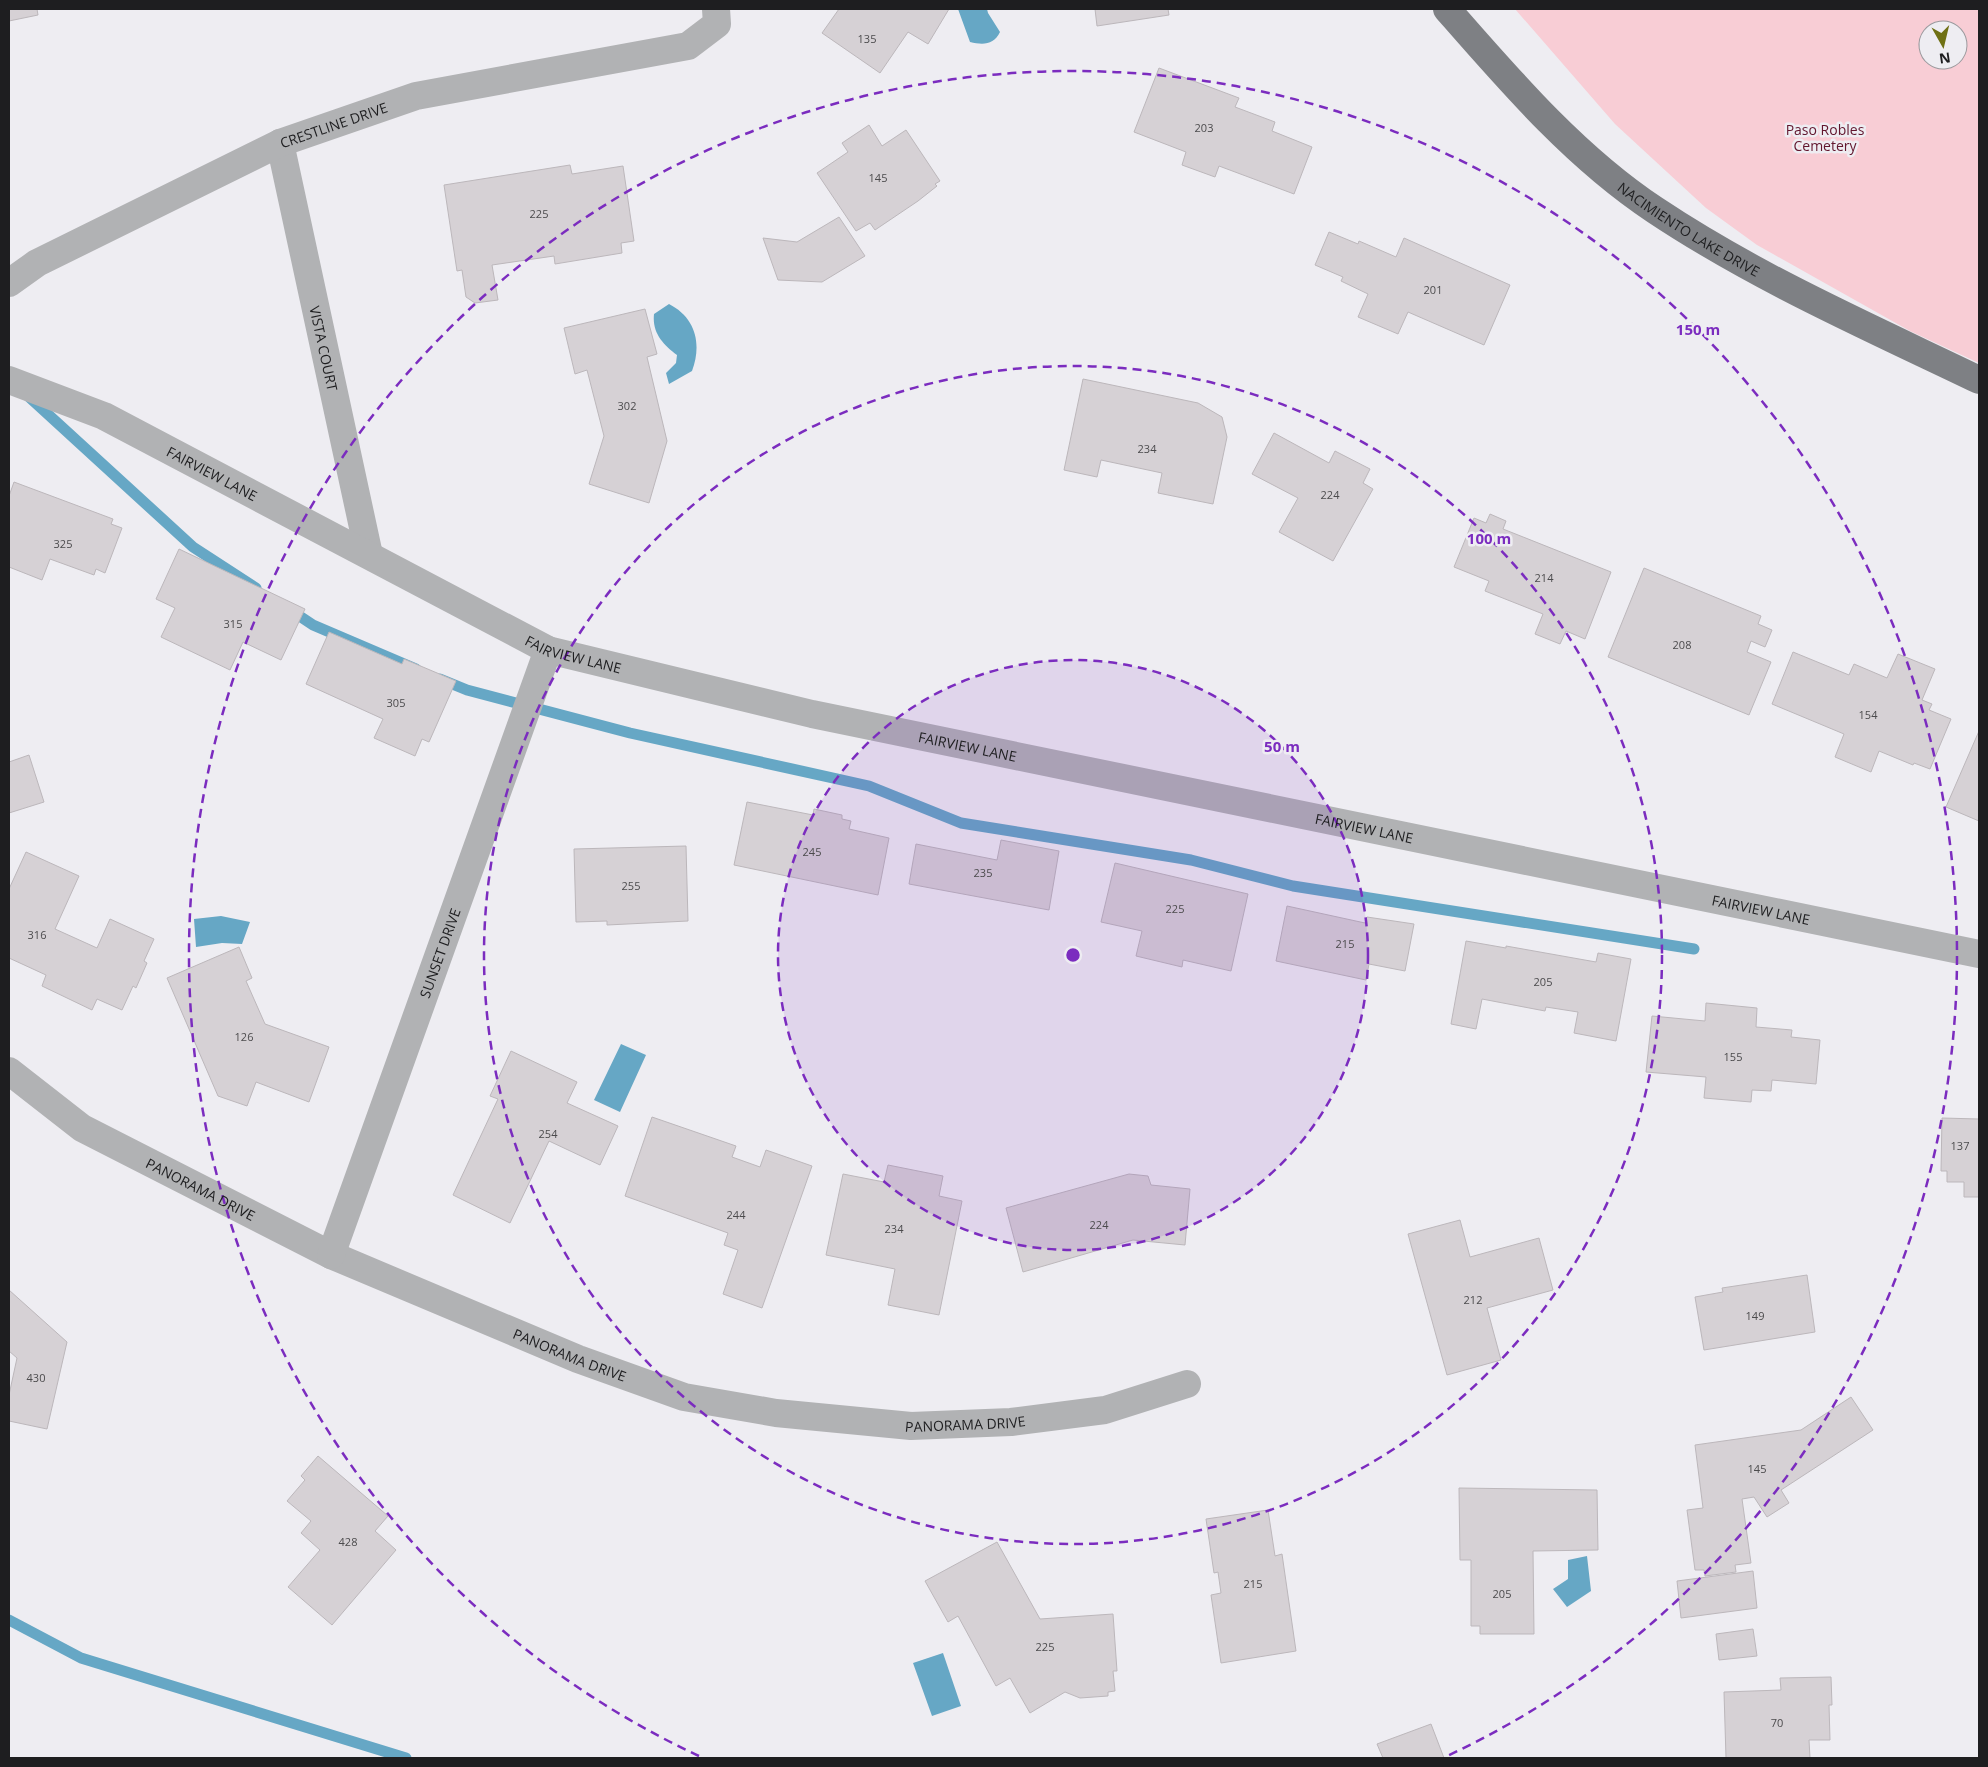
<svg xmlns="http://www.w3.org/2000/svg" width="1988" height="1767" viewBox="0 0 1988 1767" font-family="'Open Sans',sans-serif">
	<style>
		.green { fill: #f8cdd5; fill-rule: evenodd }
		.water { fill: #66a7c5 }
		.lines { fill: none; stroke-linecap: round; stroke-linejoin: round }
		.stream { stroke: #66a7c5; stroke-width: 11 }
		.building { fill: #d6d1d5; stroke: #bcb7bb }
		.minor { stroke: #b1b2b4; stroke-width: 28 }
		.major { stroke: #7e8084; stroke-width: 28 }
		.ring { fill: none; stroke: #7b2cbf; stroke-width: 2.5; stroke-dasharray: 9 6 }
		.labels { text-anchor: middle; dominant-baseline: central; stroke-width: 5; stroke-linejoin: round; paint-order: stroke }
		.number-label { font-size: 11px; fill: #4c4b4d }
		.street-label { font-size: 14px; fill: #1e1e20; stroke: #eeedf2 }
		.park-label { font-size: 14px; fill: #62162e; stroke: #eeedf2 }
		.centre { fill: #7b2cbf; stroke: #eeedf2; stroke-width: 2.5 }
		.ring-label { font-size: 15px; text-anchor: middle; font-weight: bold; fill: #7b2cbf; stroke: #eeedf2; stroke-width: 5; stroke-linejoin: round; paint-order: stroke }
	</style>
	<rect width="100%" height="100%" fill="#eeedf2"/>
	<!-- green -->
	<path class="green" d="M1515,9H1979V363L1910,331L1757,245L1706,208L1615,124ZM1928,30H1958V60H1928Z"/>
	<!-- water -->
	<path class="water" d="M958,9H987L988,13L1000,32C994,45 983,45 970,42Z
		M669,304C696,318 702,344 692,371L669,384L666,373L676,363L677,355C663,344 652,333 654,314Z
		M221,916L250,922L242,944L222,943L196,947L194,919Z
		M621,1044L646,1055L620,1112L594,1100Z
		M1587,1556L1591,1591L1567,1607L1553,1589L1568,1579V1560Z
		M943,1653L961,1706L932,1716L913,1663Z"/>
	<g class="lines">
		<!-- stream -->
		<path class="stream" d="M28,396L193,547L256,588
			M289,609L313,625L416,669
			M440,679L467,690L630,733L869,786L961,823L1191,860L1293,886L1694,949
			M9,1620L81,1658L406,1758"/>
	</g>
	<!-- building -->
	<path class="building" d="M9,9H37L38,15L9,21Z
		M839,9H949L928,44L908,32L880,73L822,33Z
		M1095,9H1168L1169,15L1097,26Z
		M1159,68L1239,98L1235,107L1275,122L1272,131L1312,147L1294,194L1219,166L1215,177L1182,165L1186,152L1134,132Z
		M869,125L882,146L906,130L940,181L935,184L937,186L918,201L875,230L870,223L856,231L817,173L848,152L842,143Z
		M570,165L572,174L623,166L634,241L621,243L622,253L555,264L554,256L492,265L498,300L475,303L466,297L462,270L457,271L444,185Z
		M839,217L865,256L822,282L778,280L763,238L797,242Z
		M1329,232L1358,244L1359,241L1396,257L1404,238L1510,285L1484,345L1408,312L1398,334L1358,317L1368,294L1341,281L1343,277L1315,265Z
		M645,309L657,354L647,357L667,441L649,503L589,484L604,436L587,370L575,374L564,328Z
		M1083,379L1198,403L1222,417L1227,437L1213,504L1158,493L1162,473L1101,460L1097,477L1064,470Z
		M1274,433L1329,463L1335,451L1370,469L1363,483L1373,489L1333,561L1279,532L1298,498L1252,474Z
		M14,482L113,519L111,524L122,528L105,573L96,569L94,575L50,559L42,580L9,567V496Z
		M1490,514L1506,521L1503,529L1611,572L1585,639L1566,631L1560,644L1535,634L1543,614L1485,591L1489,581L1454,567L1474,518L1486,523Z
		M179,549L305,609L281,660L243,642L230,670L161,637L175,608L156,599Z
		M1644,568L1761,616L1758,624L1772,630L1765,647L1751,641L1747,652L1771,662L1749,715L1608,657Z
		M329,632L402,664L404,659L456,681L429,742L422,739L415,756L374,738L383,719L306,684Z
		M1793,652L1849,675L1854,664L1887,678L1898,654L1935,669L1922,700L1932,704L1929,710L1951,719L1930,769L1914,763L1913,765L1879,751L1871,772L1835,757L1844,734L1772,704Z
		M1979,731V821L1946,807Z
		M29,755L44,802L9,813V762Z
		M747,802L813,815L814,809L842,815V819L851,821L849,829L889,838L878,895L734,865Z
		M1001,840L1059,851L1049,910L909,884L916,844L997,860Z
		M686,846L688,921L607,925V921L576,922L574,849Z
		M26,852L79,876L55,929L97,948L110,919L154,939L144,961L147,963L136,988L133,986L122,1010L97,999L92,1010L42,986L46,975L9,958V889Z
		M1115,863L1248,894L1231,971L1183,960L1182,967L1136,956L1142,931L1101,922Z
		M1287,906L1365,923L1367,917L1414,924L1405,971L1369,964L1366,980L1276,961Z
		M1466,941L1506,948V946L1596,962L1598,953L1631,959L1616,1041L1574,1033L1578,1012L1546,1007L1545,1011L1482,999L1476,1029L1451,1024Z
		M239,947L252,978L246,981L265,1024L329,1047L309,1102L256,1082L247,1106L218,1096L167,978Z
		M1706,1003L1757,1008L1756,1027L1792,1030L1791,1037L1820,1040L1816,1084L1772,1080L1771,1091L1752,1090L1751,1102L1704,1098L1706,1077L1646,1072L1652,1016L1705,1021Z
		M511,1051L577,1082L567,1103L618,1126L600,1165L549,1141L510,1223L453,1195L498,1099L490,1096Z
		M652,1117L736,1146L732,1157L760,1167L766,1150L812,1166L762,1308L723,1294L738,1250L724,1245L728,1233L625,1196Z
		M1942,1118L1979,1119V1197H1964V1182H1947V1171H1941Z
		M888,1165L943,1176L939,1196L962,1201L939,1315L888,1305L895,1269L826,1255L843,1174L884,1182Z
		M1129,1174L1148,1176L1151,1185L1190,1189L1185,1245L1133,1240L1023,1272L1006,1208Z
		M1460,1220L1470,1257L1539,1238L1553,1290L1487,1308L1501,1360L1447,1375L1408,1234Z
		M1807,1275L1815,1332L1704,1350L1695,1297L1723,1292L1722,1288Z
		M9,1290L67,1342L47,1429L9,1421V1395L17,1358L9,1351Z
		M1851,1397L1873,1430L1781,1490L1789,1503L1767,1517L1754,1497L1742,1499L1751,1563L1735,1565L1736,1572L1705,1576L1704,1570H1695L1687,1510L1703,1508L1695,1445L1801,1430Z
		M318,1456L388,1516L375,1531L396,1550L332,1625L288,1587L320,1550L301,1533L311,1521L287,1501L305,1480L301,1476Z
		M1459,1488L1597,1490L1598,1550L1533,1551L1534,1634H1480V1626H1471V1560H1460Z
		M1268,1510L1275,1556L1282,1554L1296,1651L1221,1663L1211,1595L1221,1593L1218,1572L1214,1573L1206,1519Z
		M997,1542L1040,1619L1113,1614L1117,1671H1113L1115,1691L1108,1692V1696L1080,1698L1065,1692L1030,1713L1010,1678L996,1686L958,1616L948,1622L925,1581Z
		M1753,1571L1757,1608L1681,1618L1677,1581Z
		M1753,1629L1757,1656L1719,1660L1716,1634Z
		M1831,1677L1832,1705H1829L1830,1740H1809L1810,1758H1726L1724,1692L1781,1690L1780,1678Z
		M1431,1724L1444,1758H1383L1377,1744Z"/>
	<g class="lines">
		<!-- minor -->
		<g class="minor">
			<path id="s1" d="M280,143L369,555"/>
			<path id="s2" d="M9,283L37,263L280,143L416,96L688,46L717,24L716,9"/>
			<path id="s3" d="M9,380L104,416L548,650L812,714L1979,954"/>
			<path id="s4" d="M9,1071L82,1128L331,1255L578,1359L684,1397L776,1413L911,1426L1011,1422L1105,1410L1187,1384"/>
			<path id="s5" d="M331,1255L548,650"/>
		</g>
		<!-- major -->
		<path class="major" id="s6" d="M1447,9C1510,81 1575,157 1655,210C1757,278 1869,327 1979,380"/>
	</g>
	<!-- distance rings -->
	<circle cx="1073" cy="955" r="295" fill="#7b2cbf" fill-opacity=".12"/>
	<g class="ring">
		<circle cx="1073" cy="955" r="295"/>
		<circle cx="1073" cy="955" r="589"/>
		<path d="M699 1756A884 884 0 1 1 1447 1756"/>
	</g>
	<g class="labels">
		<!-- number labels -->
		<g class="number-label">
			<text x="867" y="38">135</text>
			<text x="1204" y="127">203</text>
			<text x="878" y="177">145</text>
			<text x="539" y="213">225</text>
			<text x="1433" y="289">201</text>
			<text x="627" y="405">302</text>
			<text x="1147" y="448">234</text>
			<text x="1330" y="494">224</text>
			<text x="63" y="543">325</text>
			<text x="1544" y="577">214</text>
			<text x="233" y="623">315</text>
			<text x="1682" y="644">208</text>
			<text x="396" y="702">305</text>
			<text x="1868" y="714">154</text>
			<text x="812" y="851">245</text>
			<text x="983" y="872">235</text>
			<text x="631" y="885">255</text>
			<text x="1175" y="908">225</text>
			<text x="37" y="934">316</text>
			<text x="1345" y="943">215</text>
			<text x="1543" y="981">205</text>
			<text x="244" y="1036">126</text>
			<text x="1733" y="1056">155</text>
			<text x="548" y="1133">254</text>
			<text x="1960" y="1145">137</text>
			<text x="736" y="1214">244</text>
			<text x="1099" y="1224">224</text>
			<text x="894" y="1228">234</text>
			<text x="1473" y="1299">212</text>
			<text x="1755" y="1315">149</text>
			<text x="36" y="1377">430</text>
			<text x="1757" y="1468">145</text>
			<text x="348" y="1541">428</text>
			<text x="1253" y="1583">215</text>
			<text x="1502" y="1593">205</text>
			<text x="1045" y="1646">225</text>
			<text x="1777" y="1722">70</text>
		</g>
		<!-- street labels -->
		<g class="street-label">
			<text stroke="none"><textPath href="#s2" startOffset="362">CRESTLINE DRIVE</textPath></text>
			<text stroke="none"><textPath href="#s6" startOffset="329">NACIMIENTO LAKE DRIVE</textPath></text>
			<text stroke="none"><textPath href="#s1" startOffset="210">VISTA COURT</textPath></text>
			<text stroke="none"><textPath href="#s3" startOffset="224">FAIRVIEW LANE</textPath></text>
			<text stroke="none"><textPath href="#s3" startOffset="629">FAIRVIEW LANE</textPath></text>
			<text stroke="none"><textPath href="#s3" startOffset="1034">FAIRVIEW LANE</textPath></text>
			<text stroke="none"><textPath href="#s3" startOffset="1439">FAIRVIEW LANE</textPath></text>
			<text stroke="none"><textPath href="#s3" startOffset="1844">FAIRVIEW LANE</textPath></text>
			<text stroke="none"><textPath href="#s5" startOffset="321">SUNSET DRIVE</textPath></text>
			<text stroke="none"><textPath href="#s4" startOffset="226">PANORAMA DRIVE</textPath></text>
			<text stroke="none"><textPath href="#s4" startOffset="631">PANORAMA DRIVE</textPath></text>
			<text stroke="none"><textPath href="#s4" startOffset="1036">PANORAMA DRIVE</textPath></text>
		</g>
		<!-- park labels -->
		<g class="park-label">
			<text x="1825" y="129">Paso Robles<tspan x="1825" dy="16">Cemetery</tspan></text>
		</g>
	</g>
	<circle cx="1073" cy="955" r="8" class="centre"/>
	<g class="ring-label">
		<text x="1698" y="335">150 m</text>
		<text x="1489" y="544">100 m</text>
		<text x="1282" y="752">50 m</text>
	</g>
	<!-- border -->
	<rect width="1988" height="1767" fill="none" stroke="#1e1e20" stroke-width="20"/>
	<!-- north arrow -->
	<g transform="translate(1943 45) rotate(172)"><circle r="24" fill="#eeedf2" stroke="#9b9a9e"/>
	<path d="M0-4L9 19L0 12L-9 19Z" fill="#6f7014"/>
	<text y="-8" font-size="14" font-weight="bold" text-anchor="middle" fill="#1e1e20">N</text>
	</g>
</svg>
